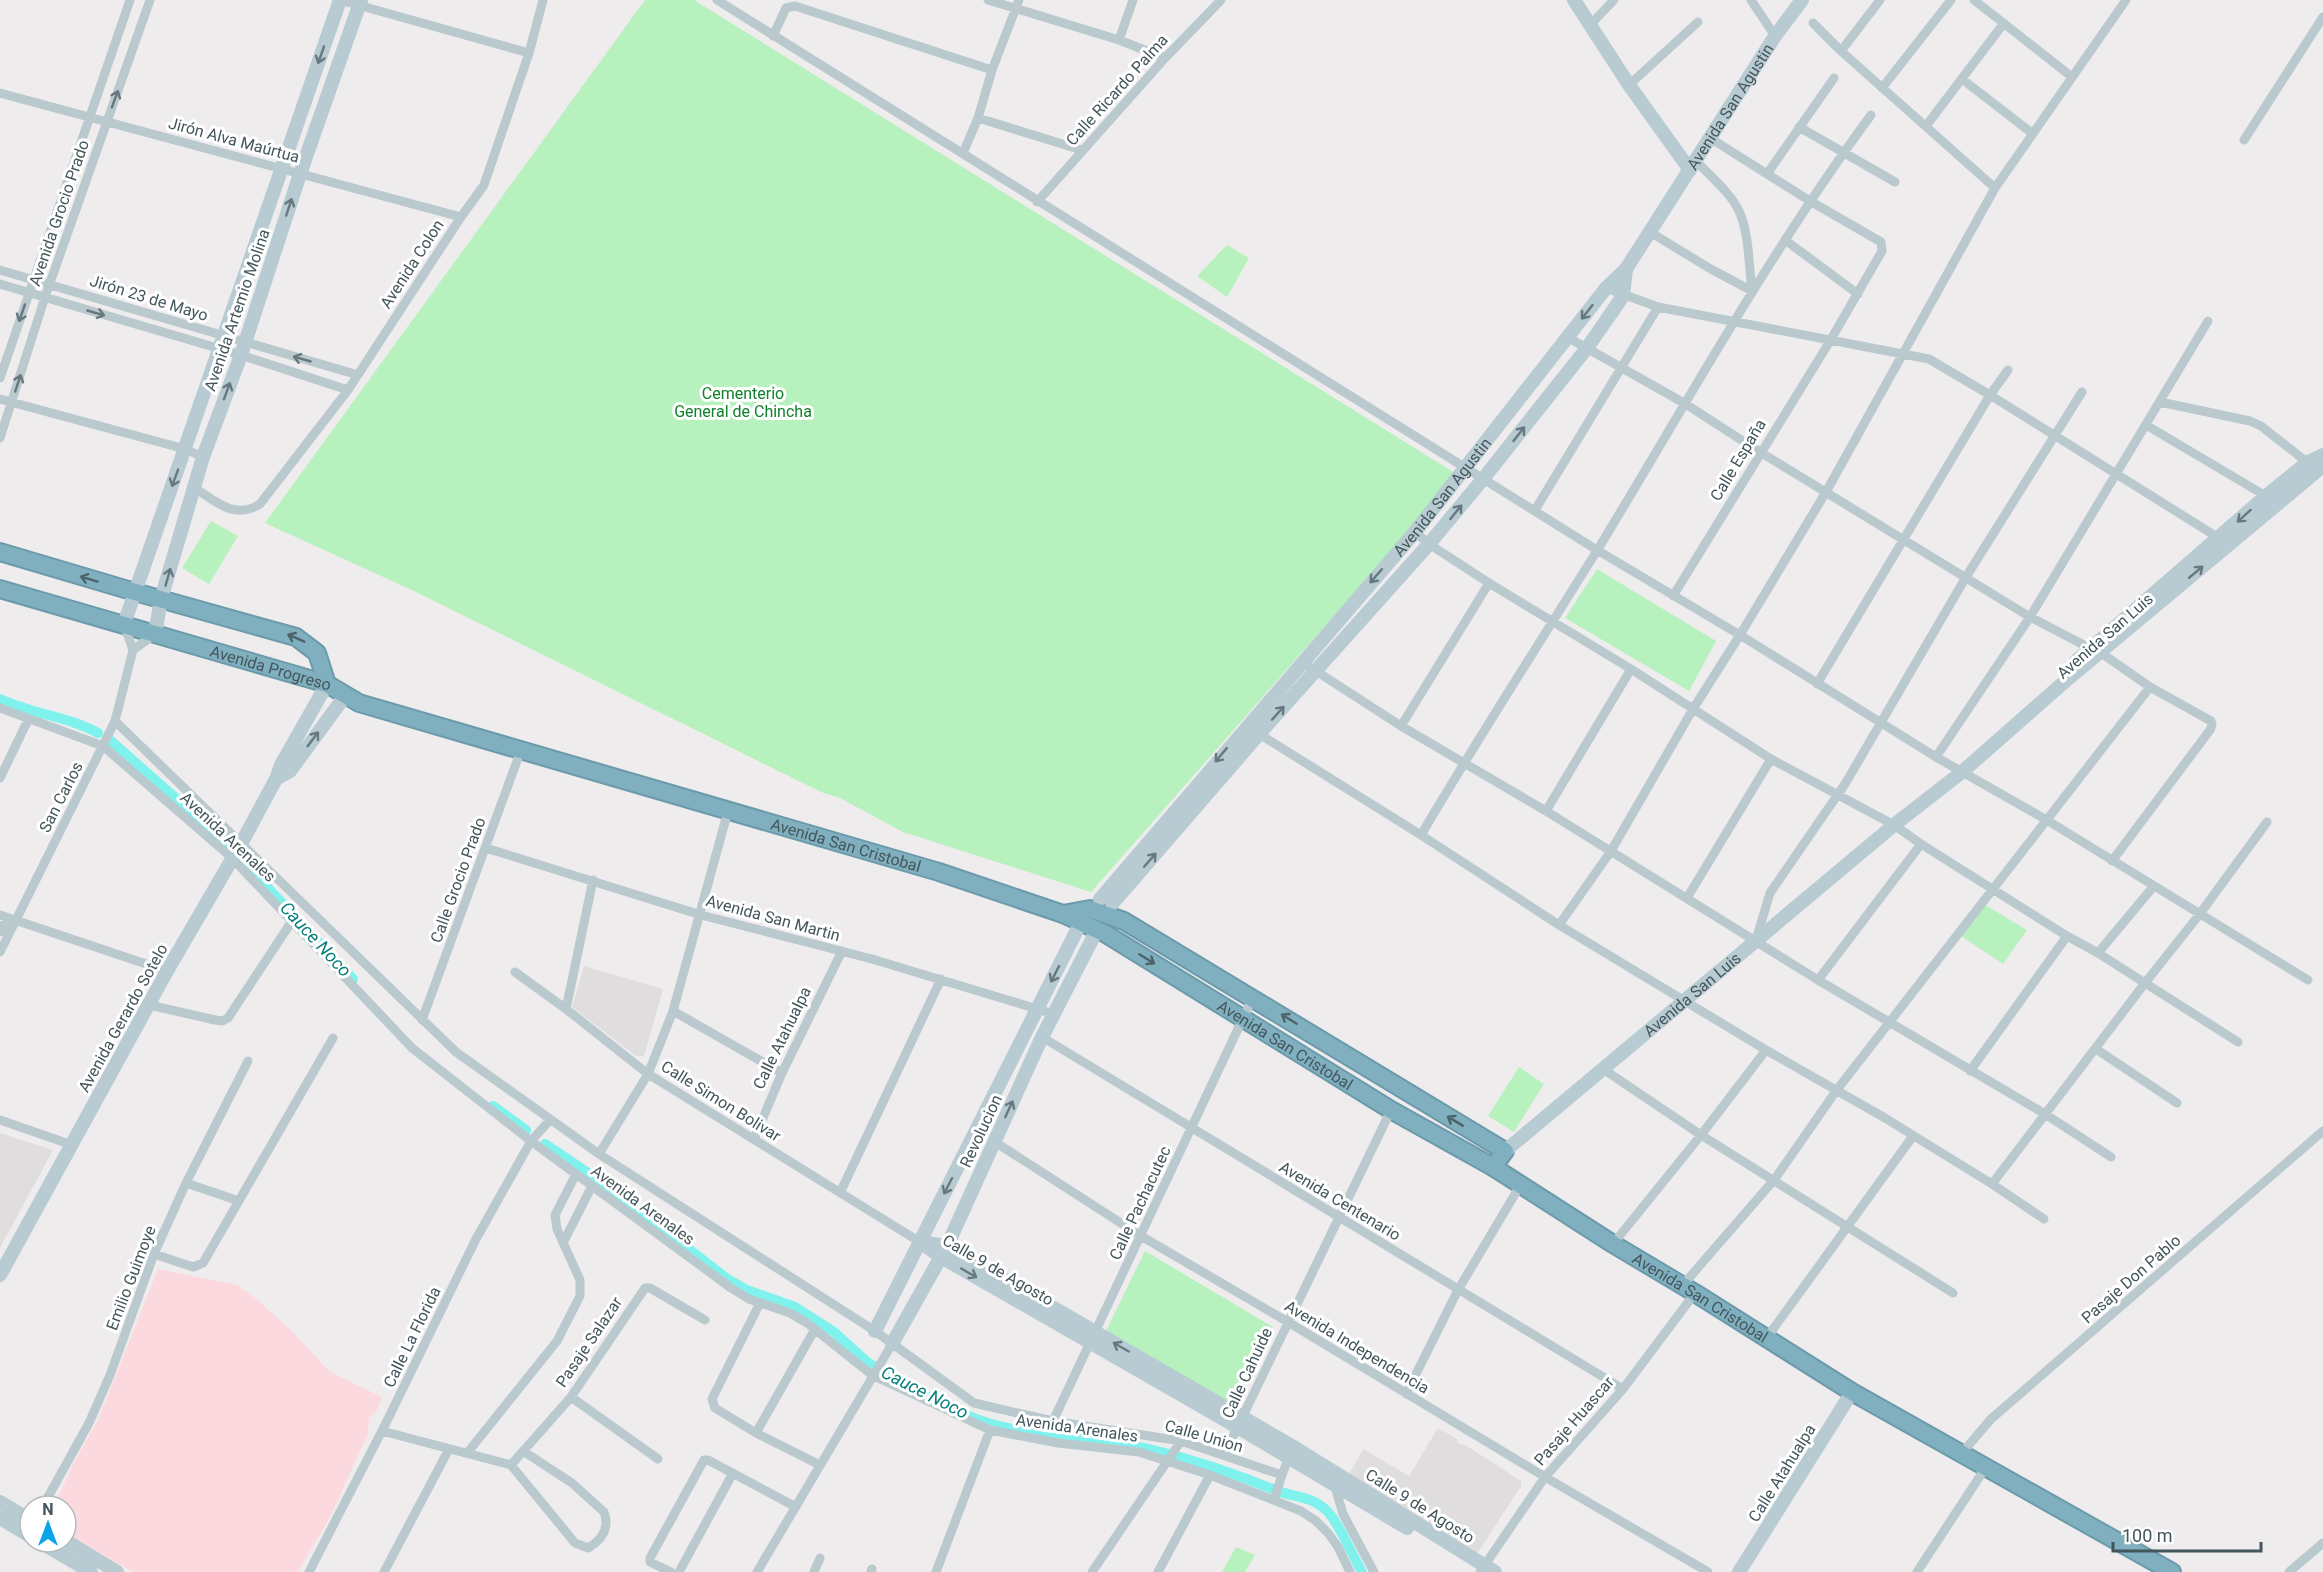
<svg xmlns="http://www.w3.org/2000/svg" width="2323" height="1572" viewBox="0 0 2323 1572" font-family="Roboto,sans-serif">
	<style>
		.education { fill: #e0dddf }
		.medical { fill: #fcd9df }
		.green { fill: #b6f1be }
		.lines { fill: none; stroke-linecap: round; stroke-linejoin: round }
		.canal { stroke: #7ff2ed; stroke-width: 10 }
		.highway-casing { stroke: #6b9aab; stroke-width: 20 }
		.street { stroke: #b9c9cd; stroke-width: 9 }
		.secondary { stroke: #b8cbd2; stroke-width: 14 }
		.highway { stroke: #80afbf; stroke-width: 16 }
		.oneway { stroke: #66797f }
		.oneway2 { stroke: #66787d }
		.oneway3 { stroke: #4c636a }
		.labels { text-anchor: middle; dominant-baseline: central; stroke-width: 6; stroke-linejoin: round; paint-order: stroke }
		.street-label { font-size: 16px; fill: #43565b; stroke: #fff }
		.park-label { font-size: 16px; fill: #10802c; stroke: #fff }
		.water-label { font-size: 18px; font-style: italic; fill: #06807b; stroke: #fff }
	</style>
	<rect width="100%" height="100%" fill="#efeced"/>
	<!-- education -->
	<path class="education" d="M584,966L663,989L644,1056H636L572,1007Z
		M0,1133L53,1150L0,1248Z
		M1438,1428L1457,1439L1458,1443L1467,1446L1521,1481V1486L1477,1554L1348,1476L1363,1449L1409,1476Z"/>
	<!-- medical -->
	<path class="medical" d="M158,1269L237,1285L254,1297L291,1330L330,1372L382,1397L376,1412L369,1418L368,1434L330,1517L298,1572H133L66,1533V1506H54L74,1462L98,1420Z"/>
	<!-- green -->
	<path class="green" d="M645,0H694L1458,475L1091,892L903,832L840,798L821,792L416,592L265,523Z
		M1227,245L1249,258L1227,297L1197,276Z
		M211,521L238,536L209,584L182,568Z
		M1597,569L1716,641L1689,691L1565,618Z
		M1985,905L2027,930L2003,964L1961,936Z
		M1519,1067L1544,1084L1514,1132L1488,1116Z
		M1145,1251L1273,1327L1232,1408L1106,1331Z
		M1236,1547L1255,1555L1245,1572H1222Z"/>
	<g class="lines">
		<!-- canal -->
		<path class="canal" d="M0,699C32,714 67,716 98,733
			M111,741L223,840L353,979
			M493,1106L526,1130
			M545,1144L613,1190L726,1278L747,1290L795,1307L834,1332L867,1362L931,1398
			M969,1416C1014,1435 1065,1435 1113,1442C1168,1451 1223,1469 1275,1490C1292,1497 1311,1496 1325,1509C1338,1520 1352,1555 1362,1572"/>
		<!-- highway casing -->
		<g class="highway-casing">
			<g id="highway">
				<path d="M0,552L135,592L296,637L317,653L327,684"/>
				<path id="s3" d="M0,589L327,684L359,703L939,872L1063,914L1106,934L1391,1110L1493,1167L1613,1244L1695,1293L1852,1392L2172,1572"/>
				<path d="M1063,914L1090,909L1124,921L1505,1151L1493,1167"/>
			</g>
		</g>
		<!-- street -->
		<path class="street" d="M340,0L529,53
			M717,0L1597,550L1740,635L1936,757L2045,819L2308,980
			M988,0L1119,40L1165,58
			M1751,0L1775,36
			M1974,0L2072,77
			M1813,23L1841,51L1995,188
			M1590,25L1614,0
			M773,36L786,8L795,6L992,70
			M1119,40L1133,0
			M1841,51L1880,0
			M1962,79L2033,134
			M1629,85L1698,22
			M1882,88L1951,0
			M0,93L461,217
			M978,118L1082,150
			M1926,126L2004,23
			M1799,127L1895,182
			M2244,140L2323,17
			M963,153L978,118L992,70L1019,0
			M1767,174L1834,78
			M1037,202L1165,58L1221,0
			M1650,232L1709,268L1752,291C1749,267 1749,232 1739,211C1730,192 1710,176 1696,161
			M1785,240L1858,294
			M0,270L358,375
			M0,284L241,355L348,390
			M1606,288L1658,307L1929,359L1990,395L2222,540
			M1567,337L1684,403L1760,452L2030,617L2107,657L2150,687L2211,721L2212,725L2210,730L2112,861
			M0,378L130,0
			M0,399L185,449L203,457
			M2160,402L2250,421L2261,426L2312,466
			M2146,425L2266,496
			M0,438L45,297L150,0
			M195,488C216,502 235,520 260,504L348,390L461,217L484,185L529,53L543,0
			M1535,510L1658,307
			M1415,532L1429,544L1489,583L1631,669L1771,759L1894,825L1921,844L2067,936L2098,953
			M1673,596L1830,341L1882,251L1881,242L1810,201L1710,138
			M133,650L155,634
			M1302,662L1401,726L1546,811L1818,980L2045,1114L2111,1157
			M1817,684L1990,395L2008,370
			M0,708L103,746L231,857L412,1048L531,1141L731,1288L749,1299L790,1313L807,1323L872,1375L990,1430L1058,1443L1139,1452L1210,1475L1301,1511L1316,1521L1328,1533L1338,1547L1350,1572
			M115,721L456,1052L599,1154L875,1331L974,1403L1053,1421L1181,1441L1282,1475L1290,1454
			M1401,726L1489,583
			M1256,732L1421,835L1559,925L1766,1050L1885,1118L1992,1184L2145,983L2098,953L2153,887
			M1936,757L2030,617L2208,321
			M0,778L28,720
			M1546,811L1631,669
			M1421,835C1478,738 1539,644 1598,549C1687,403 1769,253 1871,115
			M486,848L701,915L872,959L1054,1014
			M1687,898L1771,759
			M0,915L167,971
			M1559,925L1611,851L1693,709L1740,635L1826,492L1995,188L2126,0
			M0,932L7,918
			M1756,940L1770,893L1845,784L1966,577L2082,392
			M0,952L115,721L133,650L124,624
			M515,972L566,1009L648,1074L920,1242
			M1818,980L1921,844
			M149,1005L215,1020L222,1021L228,1018L292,921
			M566,1009L593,880
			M673,1011L782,1073
			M422,1020L521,750
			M1042,1037L1623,1389
			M2238,1042L2145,983L2199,915L2267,822
			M2096,1049L2177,1103
			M1603,1069L1701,1135L1953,1293
			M1970,1071L2067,936
			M0,1120L72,1145
			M754,1139L782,1073L842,951
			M995,1142L1141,1236L1288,1322L1545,1477L1708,1572
			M599,1154L648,1074L673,1011L728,811
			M186,1183L239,1201
			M1992,1184L2044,1219
			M840,1193L941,979
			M563,1243L592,1186
			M1613,1244L1701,1135L1766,1050
			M154,1254L193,1267L203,1263L333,1038
			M1682,1286L1774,1180L1836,1091L2150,687
			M760,1303L712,1399L715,1408L756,1433L820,1465
			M1766,1339L1913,1136
			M1406,1394L1458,1290L1521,1184
			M571,1397L658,1459
			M1053,1421L1253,997
			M382,1431L511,1465L575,1543L588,1548C602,1540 610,1528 604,1512L572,1483L523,1451
			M756,1433L815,1329
			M468,1452L557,1341L580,1296V1280L557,1229L555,1215L576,1174
			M1962,1453L1991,1419L2323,1131
			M1224,1455L1391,1110
			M511,1465L571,1397L645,1288H650L705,1320
			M1334,1483L1343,1514L1374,1572
			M1274,1500L1282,1475
			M43,1506L89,1423L110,1375L154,1254L186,1183L248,1061
			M309,1572L385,1425L476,1239L531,1141L550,1120
			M384,1572L449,1449
			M671,1572L650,1562V1558L704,1460H708L796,1507
			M679,1572L733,1473
			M757,1572L892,1344
			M814,1572L820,1558
			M871,1572L872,1569
			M936,1572L990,1430
			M1092,1572L1181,1441
			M1158,1572L1210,1475
			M1480,1572L1545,1477L1623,1389L1695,1293
			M1917,1572L1986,1467
			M2289,1572L2323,1543"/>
		<!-- secondary -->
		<g class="secondary">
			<path d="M1574,0L1629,85L1690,170"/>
			<path d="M124,624L340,0"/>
			<path d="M155,634L161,599L203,457L241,355L300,174L361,0"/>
			<path d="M2076,661L2266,496L2308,462L2323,455"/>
			<path d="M276,779L290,771L345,696"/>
			<path id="s1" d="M1100,899L1415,532L1606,288L1626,269L1775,36L1802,0"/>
			<path d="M1112,904L1259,734L1429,544L1483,479L1587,348L1623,296L1626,269"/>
			<path id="s2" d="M1505,1151L1894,825L1962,772L2070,677L2323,466"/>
			<path d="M920,1242L947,1246L1292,1446L1495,1572"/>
			<path d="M922,1243L941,1257L1239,1428L1407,1528"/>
			<path d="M0,1275L167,971L242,842L276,779L281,765L327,684"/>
			<path d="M875,1331L1081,922"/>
			<path d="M892,1344L947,1246L1042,1037L1097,930"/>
			<path d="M0,1502L30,1520"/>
			<path d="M0,1518L30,1536"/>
			<path d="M66,1541L117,1572"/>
			<path d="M40,1542L91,1572"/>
			<path d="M1739,1572L1852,1392"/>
		</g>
		<!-- highway -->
		<use href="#highway" class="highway"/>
	</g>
	<!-- one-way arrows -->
	<defs><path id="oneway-shaft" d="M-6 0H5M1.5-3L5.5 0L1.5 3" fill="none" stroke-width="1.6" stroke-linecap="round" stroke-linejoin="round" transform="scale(1.5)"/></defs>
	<g class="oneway">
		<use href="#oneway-shaft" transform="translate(321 55) rotate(109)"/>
		<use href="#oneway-shaft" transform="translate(289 207) rotate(-72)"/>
		<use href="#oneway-shaft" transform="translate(1587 312) rotate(128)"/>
		<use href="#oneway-shaft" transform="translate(227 391) rotate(-70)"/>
		<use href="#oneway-shaft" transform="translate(1519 434) rotate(-52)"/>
		<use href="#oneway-shaft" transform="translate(175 478) rotate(110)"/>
		<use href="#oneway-shaft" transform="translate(1456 512) rotate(-51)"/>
		<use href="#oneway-shaft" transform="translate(2244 516) rotate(138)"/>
		<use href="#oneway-shaft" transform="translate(2196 572) rotate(-40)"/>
		<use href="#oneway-shaft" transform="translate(1376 576) rotate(131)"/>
		<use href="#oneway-shaft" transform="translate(168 577) rotate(-74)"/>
		<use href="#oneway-shaft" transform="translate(1278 713) rotate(-48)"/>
		<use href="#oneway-shaft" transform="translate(313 739) rotate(-53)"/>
		<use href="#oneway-shaft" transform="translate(1221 755) rotate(130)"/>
		<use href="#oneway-shaft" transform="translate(1150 860) rotate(-49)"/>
		<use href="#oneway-shaft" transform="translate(1055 974) rotate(117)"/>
		<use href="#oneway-shaft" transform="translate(1009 1109) rotate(-65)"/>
		<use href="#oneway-shaft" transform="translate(948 1186) rotate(117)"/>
		<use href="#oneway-shaft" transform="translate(969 1273) rotate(30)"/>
		<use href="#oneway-shaft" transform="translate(1121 1347) rotate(-150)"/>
	</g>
	<g class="oneway2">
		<use href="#oneway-shaft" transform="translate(115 99) rotate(-70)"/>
		<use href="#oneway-shaft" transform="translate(22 313) rotate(109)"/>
		<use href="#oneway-shaft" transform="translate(96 313) rotate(16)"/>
		<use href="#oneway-shaft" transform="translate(302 359) rotate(-164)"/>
		<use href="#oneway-shaft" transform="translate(18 383) rotate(-72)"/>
	</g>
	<g class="oneway3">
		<use href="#oneway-shaft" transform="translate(89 579) rotate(-163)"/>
		<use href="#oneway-shaft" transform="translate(296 638) rotate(-156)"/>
		<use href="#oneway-shaft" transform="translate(1147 959) rotate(32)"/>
		<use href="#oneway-shaft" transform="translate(1289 1019) rotate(-148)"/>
		<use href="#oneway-shaft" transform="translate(1455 1121) rotate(-149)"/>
	</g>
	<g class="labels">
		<!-- street labels -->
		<g class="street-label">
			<text transform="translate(1117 90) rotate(-48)">Calle Ricardo Palma</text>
			<text stroke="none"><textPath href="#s1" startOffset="1014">Avenida San Agustin</textPath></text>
			<text transform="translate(234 140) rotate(15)">Jirón Alva Maúrtua</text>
			<text transform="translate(59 213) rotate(-71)">Avenida Grocio Prado</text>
			<text transform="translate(412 264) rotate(-57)">Avenida Colon</text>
			<text transform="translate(149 298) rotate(17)">Jirón 23 de Mayo</text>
			<text transform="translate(237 310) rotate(-71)">Avenida Artemio Molina</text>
			<text transform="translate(1738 460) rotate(-59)">Calle España</text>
			<text stroke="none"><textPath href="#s1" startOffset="528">Avenida San Agustin</textPath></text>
			<text transform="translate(2105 636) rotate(-41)">Avenida San Luis</text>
			<text stroke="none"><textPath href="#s3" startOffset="282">Avenida Progreso</textPath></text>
			<text transform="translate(61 797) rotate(-63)">San Carlos</text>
			<text transform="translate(228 837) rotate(43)">Avenida Arenales</text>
			<text stroke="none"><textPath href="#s3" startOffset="885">Avenida San Cristobal</textPath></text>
			<text transform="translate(458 880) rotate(-70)">Calle Grocio Prado</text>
			<text transform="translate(773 918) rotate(15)">Avenida San Martin</text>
			<text stroke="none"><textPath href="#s2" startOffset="244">Avenida San Luis</textPath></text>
			<text transform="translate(123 1018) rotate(-61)">Avenida Gerardo Sotelo</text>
			<text transform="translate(782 1038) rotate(-64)">Calle Atahualpa</text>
			<text stroke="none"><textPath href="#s3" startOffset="1371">Avenida San Cristobal</textPath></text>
			<text transform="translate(721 1101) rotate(32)">Calle Simon Bolivar</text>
			<text transform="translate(981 1131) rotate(-65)">Revolucion</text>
			<text transform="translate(1340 1201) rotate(31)">Avenida Centenario</text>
			<text transform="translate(1140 1203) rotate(-65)">Calle Pachacutec</text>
			<text transform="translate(643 1205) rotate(36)">Avenida Arenales</text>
			<text transform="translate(998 1270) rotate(30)">Calle 9 de Agosto</text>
			<text transform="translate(131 1278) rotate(-69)">Emilio Guimoye</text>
			<text transform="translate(2131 1279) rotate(-41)">Pasaje Don Pablo</text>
			<text stroke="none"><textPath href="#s3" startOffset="1857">Avenida San Cristobal</textPath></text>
			<text transform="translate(412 1337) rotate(-64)">Calle La Florida</text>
			<text transform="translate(589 1342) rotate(-56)">Pasaje Salazar</text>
			<text transform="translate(1357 1347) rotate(31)">Avenida Independencia</text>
			<text transform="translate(1247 1373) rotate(-65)">Calle Cahuide</text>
			<text transform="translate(1574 1421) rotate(-49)">Pasaje Huascar</text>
			<text transform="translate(1077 1428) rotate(8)">Avenida Arenales</text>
			<text transform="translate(1204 1436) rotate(16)">Calle Union</text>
			<text transform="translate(1782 1473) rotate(-58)">Calle Atahualpa</text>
			<text transform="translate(1420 1506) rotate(32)">Calle 9 de Agosto</text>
		</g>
		<!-- park labels -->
		<g class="park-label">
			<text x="743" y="393">Cementerio<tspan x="743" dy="18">General de Chincha</tspan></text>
		</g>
		<!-- water labels -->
		<g class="water-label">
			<text transform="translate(316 939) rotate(47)">Cauce Noco</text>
			<text transform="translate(925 1392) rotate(27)">Cauce Noco</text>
		</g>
	</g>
	<!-- north arrow -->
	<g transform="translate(48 1524)"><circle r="28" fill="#ffffff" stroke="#b4bbbd" stroke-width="1.5"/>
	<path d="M0-4.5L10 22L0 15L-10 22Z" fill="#0ca4e9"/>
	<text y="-9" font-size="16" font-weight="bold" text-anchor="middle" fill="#43565b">N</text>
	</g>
	<!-- scale -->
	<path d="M2113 1542v9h148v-9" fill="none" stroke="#43565b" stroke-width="3"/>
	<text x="2122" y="1542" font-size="18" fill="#43565b" stroke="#ffffff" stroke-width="4.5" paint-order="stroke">100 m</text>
</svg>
